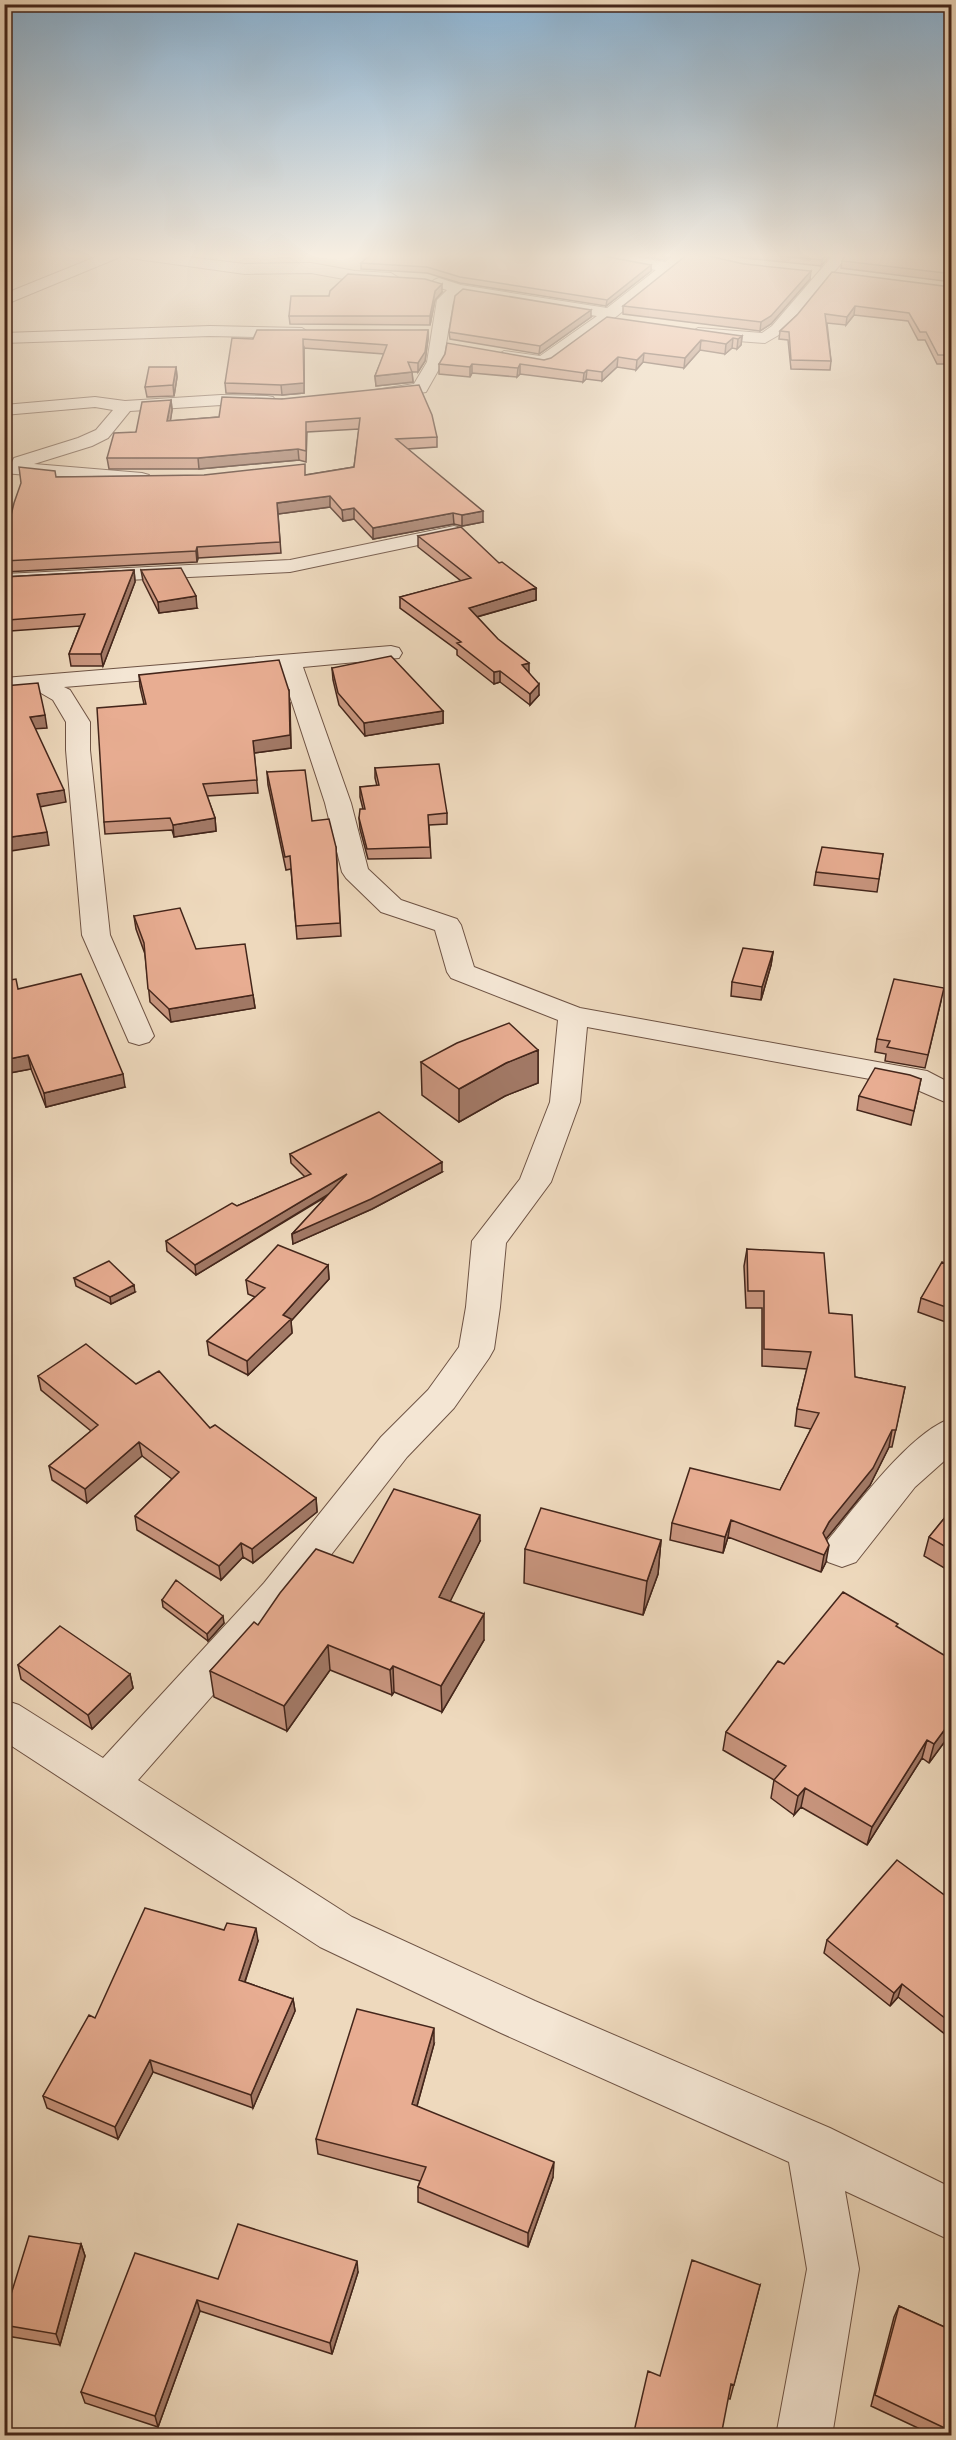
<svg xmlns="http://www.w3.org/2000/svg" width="956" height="2440" viewBox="0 0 956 2440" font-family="Vollkorn,serif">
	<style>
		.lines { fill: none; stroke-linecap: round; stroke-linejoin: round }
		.minor-casing { stroke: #6e5344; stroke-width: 2 }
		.minor { fill: #f4e6d4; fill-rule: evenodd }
		.wall { fill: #c8957e; stroke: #44261b; stroke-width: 1.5 }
		.shaded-wall { fill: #a27966; stroke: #44261b; stroke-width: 1.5 }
		.building { fill: #e8ad92; stroke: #44261b; stroke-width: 1.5 }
	</style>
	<rect width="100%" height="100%" fill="#eed9bd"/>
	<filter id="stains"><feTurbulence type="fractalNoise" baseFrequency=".00333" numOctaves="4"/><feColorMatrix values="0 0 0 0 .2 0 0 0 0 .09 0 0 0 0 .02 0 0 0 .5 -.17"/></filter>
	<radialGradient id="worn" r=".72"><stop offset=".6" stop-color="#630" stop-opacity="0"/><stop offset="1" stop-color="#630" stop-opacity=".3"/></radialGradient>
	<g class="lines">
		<!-- minor casing -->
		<g class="minor-casing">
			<path id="minor" d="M103,254H122L120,257L4,305V294Z
				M123,254H163L245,264L311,263L355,271L391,273L399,278L391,283L355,281L311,273L245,274L130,258Z
				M586,254H617L665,262L676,254H692L617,316L549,366L543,367L504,361L496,356L504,351L540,356L597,316L462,294L453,302L443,362L426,392L375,400L369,399L366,395L369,391L375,390L414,384L427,362L437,300L447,290L434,286L431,283L434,280L439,278L461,285L607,308L656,270L593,258Z
				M834,254H849L784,332L765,343L698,338L690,333L698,328L762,333L772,326Z
				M210,326L302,328L310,333L302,338L210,336L4,343V333Z
				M221,395L267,396L273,397L276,401L273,405L267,406L221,405L130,411L108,438L92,446L34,464L142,473L149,475L152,479L149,483L142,485L4,473V461L12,462L14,458L78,438L96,430L113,410L95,407L4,415V405L95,397L125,401Z
				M454,526L461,528L464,532L461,536L290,572L4,586V574L290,560Z
				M391,646L399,648L402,653L399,658L303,667L351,803L368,869L401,900L457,919L461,925L474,967L580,1008L927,1071L952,1084V1105L908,1086L587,1027L580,1102L551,1182L506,1243L500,1307L494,1349L489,1358L454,1408L407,1457L292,1605L138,1780L352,1917L535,2001L830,2128L952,2188V2241L845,2191L859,2269L832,2436H776L807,2269L789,2162L501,2033L320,1947L4,1741V1700L19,1705L103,1758L264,1583L381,1437L428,1390L459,1347L466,1307L472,1241L520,1179L550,1102L558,1020L451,978L447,972L435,930L381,912L346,878L342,872L325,803L281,669L64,687L70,690L90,722V750L110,935L154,1036L149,1042L139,1045L129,1042L82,935L66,750V722L53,700L34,689L4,692V678Z
				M952,1418V1454L915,1487L856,1562L842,1567L828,1562L822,1551L828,1540C856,1506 911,1431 952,1418Z"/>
		</g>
		<!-- minor -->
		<use href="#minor" class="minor"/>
	</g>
	<!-- wall -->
	<path class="wall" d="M629,254H673L664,260Z
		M725,254H831L821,266L744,258Z
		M951,256L944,281L841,268L842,261Z
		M361,263L651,265V271L606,306L460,283L427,273L361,269Z
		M744,264L810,279L771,324L760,331L623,314V306Z
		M951,287V364H937L925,340H918L908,321L854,315L846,325L827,323L831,361L830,370L791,369L788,340L779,339L780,331L797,315Z
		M442,292L435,300L430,325L290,324L289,316L329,296Z
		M591,317L539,354L450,339L449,332Z
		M428,330V339L425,361L418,372H412L413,382L376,386L375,376L384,354L304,348V393L282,395L226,393L225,383L253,339Z
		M742,336L741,345L737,349L732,348L725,354L700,350L684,368L643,362L636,370L617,367L602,381L586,379L583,382L520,374L517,377L472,373L470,377L439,374V364L544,360Z
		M176,367L177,377L174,396L147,397L145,387Z
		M282,399L437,437V447L408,449L483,522L462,526L454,524L373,539L354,519L343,521L330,507L278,514L281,553L198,558L197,562L4,572V544L56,477L306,475L354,467L359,429L307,432L306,462L299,460L199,469H109L107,458L171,400L172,410L170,421L219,417Z
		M418,536L499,563L536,588V600L477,617L529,673L539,695L530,705L500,682L494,684L457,655V650L400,608V597L461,581L418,547Z
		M134,570L135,582L103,666H71L69,654L80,626L10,631L4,638V577Z
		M141,570L197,608L159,613L143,581Z
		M332,668L443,711V723L365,736L339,705L333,680Z
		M139,675L290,703L291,748L254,753L258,793L207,796L215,818L216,831L174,837L172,830L105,834L104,822L144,704L140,687Z
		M375,768L447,813V824L429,825L431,858L368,859L360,829L359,818L363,809L360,797V787L377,786L375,778Z
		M267,772L336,847L341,936L297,939L291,869L286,870L268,785Z
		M883,854L877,892L814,885L816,872Z
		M134,916L196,949L253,995L255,1008L171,1022L150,1002L145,954L136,929Z
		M773,952L771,965L761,1000L731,996L732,982Z
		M18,989L125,1087L46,1107L31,1069L4,1074Z
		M941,1001L925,1068L885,1061L886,1054L875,1052L877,1039Z
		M538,1050V1083L505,1096L459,1122L422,1095L421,1062Z
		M921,1079L911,1125L857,1110L859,1096Z
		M290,1154L442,1172L372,1209L293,1244L292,1234L327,1196L196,1275L167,1251L166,1241L237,1206L305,1177L291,1163Z
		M747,1249L829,1313L855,1377L905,1387L892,1447H889L870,1485L826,1539V1562L821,1572L728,1537L723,1553L670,1540L672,1523L780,1490L811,1429L795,1426L797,1409L807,1369L762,1366V1308H746L744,1266Z
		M328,1265L329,1279L291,1321L292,1333L248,1375L209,1355L207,1341L255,1297L248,1294L246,1280Z
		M951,1266V1324L918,1312L921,1298Z
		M74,1278L135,1292L111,1304L76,1286Z
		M38,1376L136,1384L210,1428L316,1498L317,1512L253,1563L243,1557L221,1580L137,1530L135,1516L172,1479L142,1456L87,1503L52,1480L49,1466L91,1431L41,1390Z
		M951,1510V1572L924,1556L929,1537Z
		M661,1540L658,1574L643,1615L524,1583L525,1549Z
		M480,1541L450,1601L484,1640L442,1712L394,1692L392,1695L330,1670L287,1731L214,1697L210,1671L258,1625L353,1563Z
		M162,1600L224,1623L208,1641L163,1607Z
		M897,1627L951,1733L929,1763L922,1758L867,1845L801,1807L794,1815L771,1798L774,1780L723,1750L726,1732L784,1664Z
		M18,1665L130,1674L133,1688L92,1729L21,1679Z
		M951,1900V2039L898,1997L890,2006L824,1953L827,1940Z
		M258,1941L245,1982L293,1999L295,2011L253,2108L153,2072L118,2139L47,2108L43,2096L95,2018Z
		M434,2044L417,2106L553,2177L528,2247L418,2202V2187L420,2181L318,2154L316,2139Z
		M81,2244L85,2256L60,2345L7,2336L4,2330V2317Z
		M358,2272L332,2354L200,2311L158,2427L85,2403L81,2392L218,2279Z
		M760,2285L730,2399L660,2376Z
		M899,2306L951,2330V2436H935L871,2406L894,2317Z"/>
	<!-- shaded-wall -->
	<path class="shaded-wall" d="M665,254H673L664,260Z
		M827,254H831L821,266L822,260Z
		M951,264V270L944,281L945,273Z
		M651,265V271L606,306L607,300Z
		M811,271L810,279L771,324L760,331L761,322Z
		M442,284V292L435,300L430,325V316L435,291Z
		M855,306L854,315L846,325L847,317Z
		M591,310V317L539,354L540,346Z
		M428,330V339L425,361L418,372V363Z
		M742,336L741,345L737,349L738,339Z
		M733,338L732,348L725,354L726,344Z
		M701,340L700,350L684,368L685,358Z
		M304,348V393L282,395L281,385Z
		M644,353L643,362L636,370L637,360Z
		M618,357L617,367L602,381V372Z
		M472,364V373L470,377V367Z
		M520,364V374L517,377L518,368Z
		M176,367L177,377L174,396L173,385Z
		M587,370L586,379L583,382L584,373Z
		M412,372L413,382L376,386L375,376Z
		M171,400L172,410L169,431L167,421Z
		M298,449L299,460L199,469L198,458Z
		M330,496V507L278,514L277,503Z
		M354,508V519L343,521L342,510Z
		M483,511V522L462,526V515Z
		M453,513L454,524L373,539V528Z
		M197,547L198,558L197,562L196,551Z
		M134,570L135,582L103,666L101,654Z
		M536,588V600L469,619V608Z
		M196,596L197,608L159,613L158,602Z
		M8,620L10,631L4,638V624Z
		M529,663V675L522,665Z
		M500,671V682L494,684V672Z
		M539,684V695L530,705V694Z
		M289,691L291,748L254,753L253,741Z
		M443,711V723L365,736L364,723Z
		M45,715L47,728L32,729L30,717Z
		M64,790L66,802L39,807L37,794Z
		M215,818L216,831L174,837L173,825Z
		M47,832L49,845L4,852V838Z
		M773,952L771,965L761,1000L762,987Z
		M253,995L255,1008L171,1022L169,1009Z
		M538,1050V1083L505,1096L459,1122V1089L506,1063Z
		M28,1055L31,1069L4,1074V1060Z
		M123,1074L125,1087L46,1107L44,1093Z
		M442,1162V1172L372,1209L293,1244L292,1234Z
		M347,1174V1183L196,1275L195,1265Z
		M328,1265L329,1279L291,1321L292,1333L248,1375L247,1361L283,1315Z
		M134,1285L135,1292L111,1304L110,1297Z
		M892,1430L889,1447L870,1485L826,1539L820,1550L823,1533L829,1522Z
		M139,1442L142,1456L87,1503L85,1489Z
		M316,1498L317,1512L253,1563L252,1549Z
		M480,1515V1541L440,1622L439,1597Z
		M731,1520L728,1537L723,1553L725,1537Z
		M661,1540L658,1574L643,1615L647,1581Z
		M241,1543L243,1557L221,1580L219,1566Z
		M829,1545L826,1562L821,1572L824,1555Z
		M484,1614V1640L442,1712L441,1686Z
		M223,1616L224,1623L208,1641L207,1634Z
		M328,1645L330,1670L287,1731L284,1706Z
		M393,1666L394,1692L392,1695L390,1670Z
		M130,1674L133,1688L92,1729L88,1715Z
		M951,1721V1733L929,1763L934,1744Z
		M927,1740L922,1758L867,1845L872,1827Z
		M805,1788L801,1807L794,1815L798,1796Z
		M256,1928L258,1941L241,1993L239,1980Z
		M902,1984L898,1997L890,2006L894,1993Z
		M293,1999L295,2011L253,2108L251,2095Z
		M434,2028V2044L413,2120L412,2104Z
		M150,2060L153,2072L118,2139L115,2127Z
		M554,2162L553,2177L528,2247V2233Z
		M81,2244L85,2256L60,2345L56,2334Z
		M357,2261L358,2272L332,2354L330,2343Z
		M197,2300L200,2311L158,2427L155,2416Z"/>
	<!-- building -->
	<path class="building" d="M371,254H592L651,265L607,300L460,277L427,267L361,263Z
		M688,254H700L744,264L811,271L771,316L761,322L623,306Z
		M762,254H827L822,260Z
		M846,254H931L951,256V264L945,273L842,261Z
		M832,272L951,287V355H938L926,332H920L909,313L855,306L847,317L825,314L831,361L791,360L789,332L780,331L797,315Z
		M348,274L425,279L442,284L435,291L430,316H289L291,296H329L330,291Z
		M463,289L591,310L540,346L449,332L455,296Z
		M607,317L742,336L738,339L733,338L726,344L701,340L685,358L644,353L637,360L618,357L602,372L587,370L584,373L520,364L518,368L472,364L470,367L439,364L445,354L447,343L544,360L551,358Z
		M257,330H428L425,352L418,363L408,362L412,372L375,376L387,345L303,339L304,383L281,385L225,383L232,338L253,339Z
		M149,367H176L173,385L145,387Z
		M419,385L432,415L437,437L396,439L483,511L462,515L453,513L373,528L354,508L342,510L330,496L277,503L280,542L197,547L196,551L4,561V544L14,503L21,483L19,467L55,471L56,477L204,475L305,464V475L354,467L360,418L306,422V451L298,449L198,458H107L114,433L136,432L142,402L171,400L167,421L219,417L222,397L282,399Z
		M461,527L499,563L502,562L536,588L469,608L498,639L529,663L522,665L539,684L530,694L500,671L494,672L457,643L461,642L400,597L471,578L418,536Z
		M181,568L196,596L158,602L141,570Z
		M134,570L101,654H69L85,614L8,620L4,624V577Z
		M391,656L443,711L364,723L338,693L332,668Z
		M279,660L289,691L290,735L253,741L257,780L203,784L215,818L173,825L170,818L104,822L97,708L146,704L139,675Z
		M38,683L45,715L30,717L64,790L37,794L47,832L4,838V686Z
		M439,764L447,813L428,815L430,847L367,849L359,818L360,809H365L360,787L379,785L375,768Z
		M305,770L312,821L329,819L336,847L340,923L296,926L290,856L285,857L267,772Z
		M822,847L883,854L879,879L816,872Z
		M180,908L196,949L245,944L253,995L169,1009L148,989L144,943L134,916Z
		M743,948L773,952L762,987L732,982Z
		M81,974L123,1074L44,1093L28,1055L4,1060V981L16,979L18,989Z
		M894,979L944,988L928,1055L887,1047L890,1041L877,1039Z
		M509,1023L538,1050L506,1063L459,1089L421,1062L457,1043Z
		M875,1068L910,1075L921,1079L914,1111L859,1096Z
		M379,1112L442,1162L371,1199L292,1234L347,1174L195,1265L166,1241L232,1203L237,1206L311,1174L290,1154Z
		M278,1245L328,1265L283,1315L291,1319L247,1361L207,1341L265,1288L246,1280Z
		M747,1249L824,1253L829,1313L852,1315L855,1377L905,1387L896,1430H892L873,1468L829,1522L823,1533L829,1545L824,1555L731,1520L725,1537L672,1523L690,1468L780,1490L819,1413L797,1409L811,1352L764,1349V1291H748Z
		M109,1261L134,1285L110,1297L74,1278Z
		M942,1262L951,1266V1309L921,1298Z
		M86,1344L136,1384L159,1371L210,1428L215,1425L316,1498L252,1549L241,1543L219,1566L135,1516L179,1472L139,1442L85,1489L49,1466L98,1425L38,1376Z
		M394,1489L480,1515L439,1597L484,1614L441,1686L393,1666L390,1670L328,1645L284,1706L210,1671L254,1622L258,1625L280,1593L316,1549L353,1563Z
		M541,1508L661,1540L647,1581L525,1549Z
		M951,1510V1550L929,1537Z
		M176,1580L223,1616L207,1634L162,1600Z
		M843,1592L898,1624L896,1626L947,1657L951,1652V1721L934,1744L927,1740L872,1827L805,1788L798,1796L774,1780L786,1766L726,1732L778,1661L784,1664Z
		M60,1626L130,1674L88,1715L18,1665Z
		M897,1860L951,1900V2023L902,1984L894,1993L827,1940Z
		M145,1908L224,1930L227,1923L256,1928L239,1980L293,1999L251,2095L150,2060L115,2127L43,2096L89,2015L95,2018Z
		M357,2009L434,2028L412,2104L554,2162L528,2233L418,2187L426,2167L316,2139Z
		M238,2224L357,2261L330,2343L197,2300L155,2416L81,2392L135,2253L218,2279Z
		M29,2236L81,2244L56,2334L4,2325V2317Z
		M692,2260L760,2285L734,2385L731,2384L721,2436H633L648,2371L660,2376Z
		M899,2306L951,2330V2431L875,2395Z"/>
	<!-- sky -->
	<linearGradient id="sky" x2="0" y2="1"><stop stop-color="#8bb5d7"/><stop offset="0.43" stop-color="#f7eee1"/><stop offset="1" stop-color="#f7eee1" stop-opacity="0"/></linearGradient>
	<rect width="956" height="595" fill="url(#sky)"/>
	<!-- margin -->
	<rect width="956" height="2440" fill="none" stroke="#eed9bd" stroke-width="24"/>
	<rect x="6" y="6" width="944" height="2428" fill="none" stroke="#44261b" stroke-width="3"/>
	<rect x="12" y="12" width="932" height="2416" fill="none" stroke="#44261b" stroke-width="1.5"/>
	<rect width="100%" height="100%" filter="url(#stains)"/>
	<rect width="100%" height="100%" fill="url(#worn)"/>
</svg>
